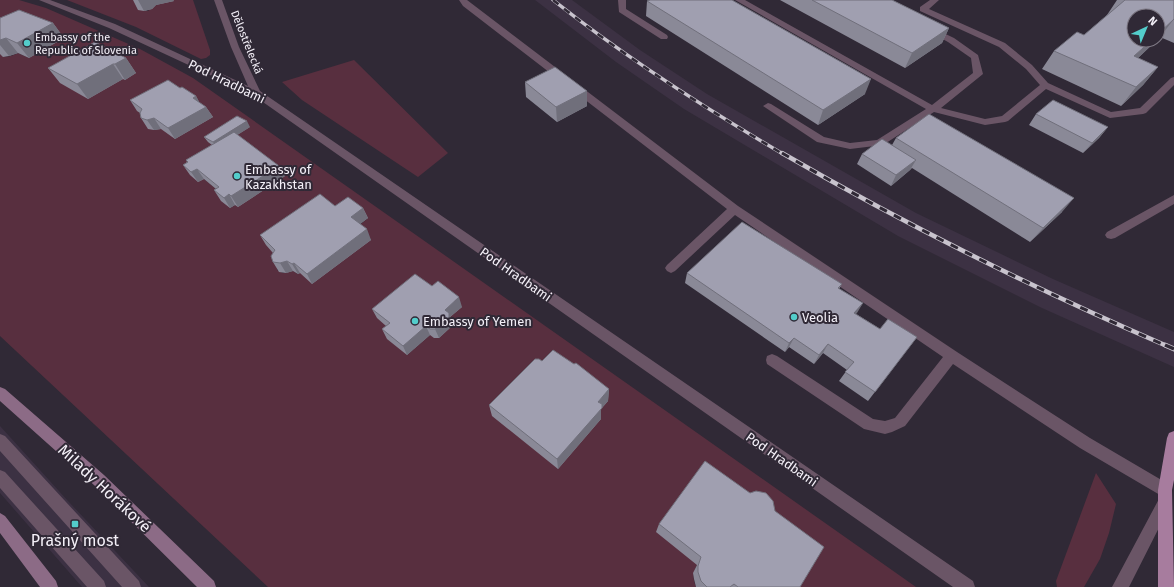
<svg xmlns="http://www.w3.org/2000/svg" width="1174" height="587" viewBox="0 0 1174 587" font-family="'Fira Sans',sans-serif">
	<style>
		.built { fill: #3c3143 }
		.green { fill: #582f3f; fill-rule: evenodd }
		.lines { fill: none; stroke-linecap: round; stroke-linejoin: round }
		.lane { fill: #6a5566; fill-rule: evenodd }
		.street { fill: #6a5566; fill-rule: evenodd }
		.secondary { fill: #8c6b86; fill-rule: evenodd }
		.primary { fill: #a77c9e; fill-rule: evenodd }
		.rail-far2-casing { stroke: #c8c3cd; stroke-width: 3.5 }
		.rail-far1-casing { stroke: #c8c3cd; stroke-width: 4.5 }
		.rail-casing { stroke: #c8c3cd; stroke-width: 5 }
		.rail-far2 { stroke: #302936; stroke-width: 2.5; stroke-dasharray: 7; stroke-linecap: butt }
		.rail-far1 { stroke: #302936; stroke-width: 3; stroke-dasharray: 8; stroke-linecap: butt }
		.rail { stroke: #302936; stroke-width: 3.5; stroke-dasharray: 10; stroke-linecap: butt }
		.wall { fill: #8a8997 }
		.shaded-wall { fill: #706f7b }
		.building { fill: #a09fb0; stroke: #706f7b }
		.poi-dot { fill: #53cdcb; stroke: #302936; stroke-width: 1.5 }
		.labels { text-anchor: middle; stroke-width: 4; stroke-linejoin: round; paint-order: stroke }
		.far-poi-label { font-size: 11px; fill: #f4f0f8; stroke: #302936; text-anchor: start }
		.far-street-label { font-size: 11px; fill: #f4f0f8; stroke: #302936 }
		.street-label { font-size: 13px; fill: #f4f0f8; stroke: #302936 }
		.poi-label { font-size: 13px; fill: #f4f0f8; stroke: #302936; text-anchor: start }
		.near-street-label { font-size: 16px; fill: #f4f0f8; stroke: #302936 }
		.near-poi-label { font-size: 16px; fill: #f4f0f8; stroke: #302936 }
	</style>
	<rect width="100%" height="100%" fill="#302936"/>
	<!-- built -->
	<path class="built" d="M535 0H572L640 50 707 94 916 213 1053 279 1174 332V367L1042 308 898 236 684 109 616 62Z
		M0 426 68 501 149 587H82L0 493Z"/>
	<!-- green -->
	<path class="green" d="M0 0H19L46 8 140 49 193 78 916 587H796L697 565C692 573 693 579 696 587H268L0 336V46L1 54C5 59 12 56 18 53L29 58 0 41ZM284 176 238 206 235 205 230 208 226 197 204 179ZM367 219 298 274 293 271 283 273 277 270 278 256ZM451 326 439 338 430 335 407 355 394 332Z
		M67 0H136L138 9 148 11 156 5 173 0H193L210 50V55L206 58 201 59 136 27Z
		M354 60 448 153 418 177 302 100 282 82Z
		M1096 473 1116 504 1109 533 1100 559 1084 587H1057L1056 581Z"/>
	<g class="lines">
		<!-- lane -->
		<path class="lane" d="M459 0H467L738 206 957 352 1090 438 1170 485 1172 490 1170 495 1165 497 1160 495 1080 448 953 364 905 426 892 432 885 434 864 429 767 364 766 360 767 356 772 354 777 356 873 419 885 421 895 418 943 357 735 215 675 271 671 273 667 271 665 268 667 265 727 209 463 6Z
			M618 0H626V9L667 35 668 37 667 39H661L619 12Z
			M735 0H745L932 105 973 73 971 58 948 42 926 30 930 27 933 28 954 38 978 55 983 74 941 108 985 119 1002 116 1040 85 1026 69 999 47 920 11V7L930 0H939L929 9 1005 43 1032 65 1048 83 1111 112 1140 108 1171 78 1174 77V85L1146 113 1143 114 1110 118 1046 89 1008 121 1005 122 985 125 934 112 883 145 850 149 817 142 763 106 768 103 771 104 824 137 850 143 877 140 926 109Z
			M1174 195V204L1115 238 1111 239 1107 238 1105 235 1107 232Z
			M0 434 5 436 139 581 141 587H122L0 451Z
			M0 470 5 472 104 581 106 587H87L0 488Z"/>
		<!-- street -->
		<path class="street" d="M39 0H50L115 24 248 86 231 47 214 0H222L239 47 260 91 973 581 975 587H953L253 95 109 28Z
			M1165 495 1170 497 1172 502 1129 587H1112L1160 497Z"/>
		<!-- secondary -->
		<path class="secondary" d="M0 387 5 389 104 475 214 581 216 587H197L94 485 0 401Z
			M0 513 5 516 56 581 58 587H40L0 533Z"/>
		<!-- primary -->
		<path class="primary" d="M1174 431V480L1172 490 1174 587H1158V490L1167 438 1169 433Z"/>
		<defs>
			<path id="rail-far2" d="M553 0C626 58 703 107 783 154"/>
			<path id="rail-far1" d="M782 153C906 225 1035 289 1167 346"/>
			<path id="rail" d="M1165 345 1174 349"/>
		</defs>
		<!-- rail-far2 casing -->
		<use href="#rail-far2" class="rail-far2-casing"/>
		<!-- rail-far1 casing -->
		<use href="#rail-far1" class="rail-far1-casing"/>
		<!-- rail casing -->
		<use href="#rail" class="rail-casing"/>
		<!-- rail-far2 -->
		<use href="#rail-far2" class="rail-far2"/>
		<!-- rail-far1 -->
		<use href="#rail-far1" class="rail-far1"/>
		<!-- rail -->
		<use href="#rail" class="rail"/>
	</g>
	<!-- wall -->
	<path class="wall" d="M133 0H173L174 1 156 5 152 9 144 11 138 10Z
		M780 0H892L949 28 942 43 905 68Z
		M1117 0H1174V43L1160 37 1158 39V16L1134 40H1157L1138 58 1158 67 1143 85 1121 106 1042 69 1054 51 1084 35 1107 15Z
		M647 1 865 94 818 125 646 16Z
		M0 18 53 23 64 38 29 58 18 53 9 56 3 57 0 54Z
		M126 58 136 73 125 80 123 79 88 99 60 83 48 68Z
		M525 82 587 106 557 122 526 97Z
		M180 88 196 96 199 102 206 107 213 117 175 139 161 129 154 130 148 129 141 118 140 113 137 111 130 100Z
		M1036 114 1108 127 1099 138 1083 153 1029 125Z
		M250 127 237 135 279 166 285 176 238 207 235 205 230 208 221 201 214 190 216 189 204 179 198 182 190 175 183 165 187 162 186 160 212 145 208 142 204 137Z
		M896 138 1062 212 1030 242 912 168 910 170 891 186 857 164 862 154 892 145Z
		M335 206 363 208 368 218 360 224 371 240 312 284 300 273 298 274 293 271 286 273 279 272 273 262V253L266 245 260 235Z
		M687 273 842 284 839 289 856 314 880 329 917 337 868 401 839 381 847 370 823 353 814 364 789 347 785 352 685 283Z
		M432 286 462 307 450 317 452 322V326L439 338H434L430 335 407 355 387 339 382 329 386 326 377 318 372 309Z
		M542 361 609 389 608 401 601 409V419L558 469 492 416 489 405Z
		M775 511 800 587H696L694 579 693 573 697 565 656 532 659 524Z"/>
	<!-- shaded-wall -->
	<path class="shaded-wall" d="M138 0H173L174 1 156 5 152 9 144 11Z
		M1174 19 1160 37 1158 39V34Z
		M53 23 64 38 29 58 17 43Z
		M949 28 942 43 905 68 912 53Z
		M6 38 18 53 9 56 0 45V40Z
		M1152 40H1157L1120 75 1134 56Z
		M126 58 136 73 125 80 115 64Z
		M113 64 123 79 88 99 77 84Z
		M1158 67 1143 85 1121 106 1136 87Z
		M871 79 865 94 818 125 823 110Z
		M587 91V106L557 122 556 107Z
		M196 96 202 107 193 98Z
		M206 107 213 117 175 139 168 128Z
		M154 118 161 129 154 130 147 120Z
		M247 121 250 127 217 148 213 142Z
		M1108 127 1099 138 1083 153 1092 143Z
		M916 160 910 170 891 186 896 175Z
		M279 166 285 176 238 207 231 196Z
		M197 169 204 179 198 182 191 172Z
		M229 194 235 205 230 208 224 198Z
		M1074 198 1062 212 1030 242 1043 228Z
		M363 208 368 218 355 228 351 217Z
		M367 229 371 240 312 284 307 274Z
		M287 261 293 271 286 273 280 263Z
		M294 263 300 273 298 274 292 264Z
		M459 297 462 307 450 317 452 322V326L439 338 435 329 445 310Z
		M863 303 857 313 849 322 854 313Z
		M426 326 430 335 407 355 403 346Z
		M794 338 789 347 785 352 789 343Z
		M828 344 823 353 814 364 819 355Z
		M609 389 608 401 601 409V419L558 469 557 459 598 402Z"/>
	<!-- building -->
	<path class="building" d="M650 0H732L871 79 823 110 647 1Z
		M812 0H892L949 28 912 53Z
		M1125 0H1174V19L1158 34V16H1134V40H1152L1134 56 1158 67 1136 87 1054 51 1077 32 1084 35Z
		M19 10 53 23 17 43 6 38 0 40V18Z
		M95 42 126 58 115 64H113L77 84 48 68Z
		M555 67 587 91 556 107 525 82Z
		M168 80 180 88 182 87 196 96 193 98 206 107 168 128 154 118 147 120 141 118 140 113 142 109 130 100Z
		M1053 100 1108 127 1092 143 1036 114Z
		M929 114 1074 198 1043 228 896 138Z
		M237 116 247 121 213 142 204 137Z
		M234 132 279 166 231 196 229 194 224 198 214 190 219 187 197 169 191 172 183 165 188 162 186 160Z
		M882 139 916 160 896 175 862 154Z
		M320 194 335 206 348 197 363 208 351 217 367 229 307 274 294 263 292 264 287 261 280 263 273 262 271 256 275 250 260 235Z
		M742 222 842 284 838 288 863 303 854 313 880 329 888 319 917 337 875 392 845 372 854 362 828 344 819 355 794 338 789 343 687 273Z
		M415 274 432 286 438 281 459 297 445 310 449 313V317L435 329H430L426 326 403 346 382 329 390 323 372 309Z
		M553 350 574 364 576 363 609 389 598 402 602 404V408L557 459 489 405 535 359H539L542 361Z
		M705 461 750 493 756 491 766 493 773 501 775 511 824 547 800 587H738L734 584 730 587H707L701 581 698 572V566L701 557 659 524Z"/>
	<!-- markers -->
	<g class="poi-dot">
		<circle cx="27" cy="43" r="4"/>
		<circle cx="237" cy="176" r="4"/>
		<circle cx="794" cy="317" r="4"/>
		<circle cx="415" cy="321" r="4"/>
		<rect x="71" y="520" width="8" height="8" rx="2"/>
	</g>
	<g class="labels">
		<!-- far-poi labels -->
		<g class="far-poi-label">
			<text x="35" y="41">Embassy of the<tspan x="35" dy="13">Republic of Slovenia</tspan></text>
		</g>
		<!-- far-street labels -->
		<g class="far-street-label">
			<text transform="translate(247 42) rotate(68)" y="4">Dělostřelecká</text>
		</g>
		<!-- street labels -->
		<g class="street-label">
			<text transform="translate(227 81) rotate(26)" y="5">Pod Hradbami</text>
			<text transform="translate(516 274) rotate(35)" y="5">Pod Hradbami</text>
			<text transform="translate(782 459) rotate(35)" y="5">Pod Hradbami</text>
		</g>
		<!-- poi labels -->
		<g class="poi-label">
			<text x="245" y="174">Embassy of<tspan x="245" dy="15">Kazakhstan</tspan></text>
			<text x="802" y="322">Veolia</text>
			<text x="423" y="326">Embassy of Yemen</text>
		</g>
		<!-- near-street labels -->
		<g class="near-street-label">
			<text transform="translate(105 488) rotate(43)" y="6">Milady Horákové</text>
		</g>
		<!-- near-poi labels -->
		<g class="near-poi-label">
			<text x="75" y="546">Prašný most</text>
		</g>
	</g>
	<!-- north arrow -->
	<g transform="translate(1146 28) rotate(44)"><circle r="19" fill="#302936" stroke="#7e7984"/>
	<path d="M0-3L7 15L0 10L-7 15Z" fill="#53cdcb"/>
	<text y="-6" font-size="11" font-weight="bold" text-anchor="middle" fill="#f4f0f8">N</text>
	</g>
</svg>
